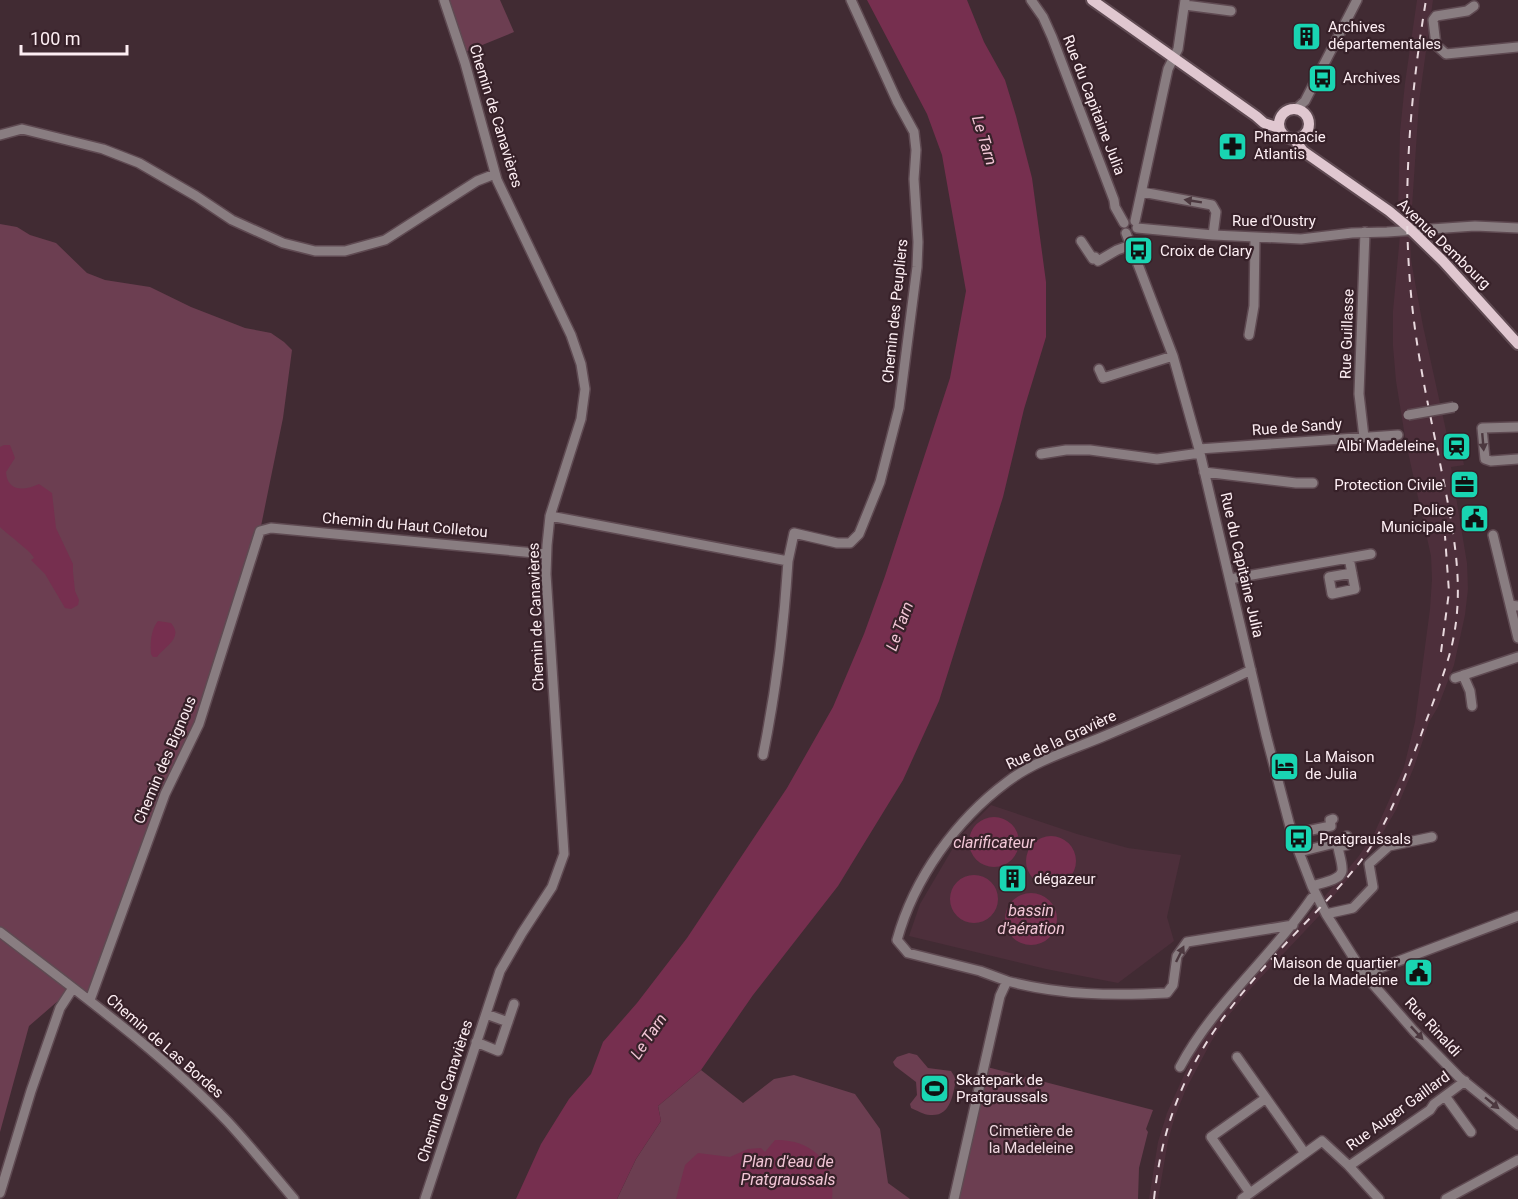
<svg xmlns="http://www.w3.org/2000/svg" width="1518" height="1199" viewBox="0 0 1518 1199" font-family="Roboto,sans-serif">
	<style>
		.built { fill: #4d2f3b }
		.green { fill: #6c3e51 }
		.water { fill: #762f4f }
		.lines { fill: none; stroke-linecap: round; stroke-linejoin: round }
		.minor-casing { stroke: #5f4a52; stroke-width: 12 }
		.major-casing { stroke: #5f4a52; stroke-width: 14 }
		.minor { stroke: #897d81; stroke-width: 9 }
		.major { stroke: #e0c7d0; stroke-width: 10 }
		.rail { stroke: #e8d8dd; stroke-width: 2; stroke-dasharray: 8 8; stroke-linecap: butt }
		.minor-bridge-casing { stroke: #5f4a52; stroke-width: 12; stroke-linecap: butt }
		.minor-bridge { stroke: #897d81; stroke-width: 9 }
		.oneway { fill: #4c383f }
		.labels { text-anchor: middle; stroke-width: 4.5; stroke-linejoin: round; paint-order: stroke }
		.poi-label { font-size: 15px; fill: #fdeef3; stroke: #372129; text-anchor: start }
		.street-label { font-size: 15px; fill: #fdeef3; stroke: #372129 }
		.park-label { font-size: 15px; fill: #f1dae2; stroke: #372129 }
		.water-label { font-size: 16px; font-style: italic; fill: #f2c6d6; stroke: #372129 }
	</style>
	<rect width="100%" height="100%" fill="#412b33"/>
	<!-- built -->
	<path class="built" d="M1417 0H1433L1419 102 1411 222 1398 212 1400 132 1405 83Z
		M1400 235H1410L1411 260 1423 326 1447 435 1458 434 1464 465 1451 467 1467 563 1468 589 1465 615 1454 665 1438 707 1429 722 1414 767 1396 810 1375 846 1328 903 1324 897 1358 857 1374 834 1404 767 1415 722 1430 609 1432 579 1431 556 1406 443 1396 381 1393 346V311Z
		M991 805 1077 834 1128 848 1181 855 1167 917 1174 941 1118 983 1046 969 909 936 920 904 960 836Z
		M1316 907 1320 915 1252 987 1224 1021 1211 1042 1186 1089 1175 1116 1168 1141 1158 1199H1149L1158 1142 1167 1113 1193 1055 1217 1018 1247 981Z"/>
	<!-- green -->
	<path class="green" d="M448 0H500L514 32 465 52Z
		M0 224 17 227 30 235 56 243 87 273 105 280 150 287 191 307 245 328 271 333 284 342 292 350 283 418 260 531 209 696 165 794 90 1000 73 988 29 1026 0 1132Z
		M909 1053 917 1055 928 1068 951 1071 956 1079C953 1094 951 1117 930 1115 924 1115 916 1110 911 1108L910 1104 917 1095 916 1082 895 1066 893 1062 897 1057Z
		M987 1067 1153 1110 1146 1129 1148 1132 1139 1168 1138 1199H957Z
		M701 1070 743 1103 774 1079 794 1075 855 1094 880 1129 888 1183 910 1199H617L636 1159 661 1121 658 1106Z"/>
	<!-- water -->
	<path class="water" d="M867 0H967L984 42 1005 80 1016 116 1032 178 1046 282V337L1024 409 1003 497 939 701 903 780 838 886 753 995 701 1070 658 1106 661 1121 636 1159 617 1199H516L541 1144 569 1099 591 1074 603 1042 637 1003 687 938 787 788 833 707 864 634 885 576 950 378 966 291 942 155 927 114Z
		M4 445H10L15 458 6 472C7 492 25 491 39 484L52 493 56 528 73 564V572L75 591 79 600 78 605 71 609 65 608 45 574 31 560 34 558C32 552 7 534 0 527V447Z
		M158 621 171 623C184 638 165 646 157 657H153L151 654C150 644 151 629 158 621Z
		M969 842a25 25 0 1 1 50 0a25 25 0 1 1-50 0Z
		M1026 861a25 25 0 1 1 50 0a25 25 0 1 1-50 0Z
		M950 899a24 24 0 1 1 48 0a24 24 0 1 1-48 0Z
		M1005 919a26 26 0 1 1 52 0a26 26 0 1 1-52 0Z
		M775 1140C811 1139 836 1162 832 1199H676L685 1165 698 1153 730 1157 748 1149 761 1148 765 1152Z"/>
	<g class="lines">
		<defs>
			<path id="minor" d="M1031 0 1043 17 1052 37 1114 200 1115 207 1124 223
				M1185 5 1231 11
				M1474 6 1467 11 1436 16 1433 20 1436 45 1446 54 1518 47
				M1296 109 1305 101 1357 0
				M0 135 22 129 103 149 139 163 196 196 232 220 283 243 315 251H345L385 240 477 181 495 174
				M1142 192 1212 205 1216 212 1213 235
				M1135 221 1168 69 1178 49 1185 0
				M1137 228 1213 235 1301 239 1352 233 1387 232 1475 226 1518 228
				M1126 233 1173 356 1199 449 1266 735 1292 834 1312 886 1326 914 1364 974 1414 1031 1459 1077 1518 1125
				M1081 241 1093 259 1095 257 1098 261 1117 250 1131 245
				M1249 335 1254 306 1255 238
				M1099 369 1103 378 1173 356
				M1518 427 1482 428 1485 459 1491 461 1518 459
				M1364 437 1359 394 1365 232
				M1199 449 1398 435
				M1041 454 1066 450H1090L1157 459 1200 453
				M1204 472 1296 483H1313
				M550 516 788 561C784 626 776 691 763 755
				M1493 535 1510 605 1518 606
				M1349 558 1355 589 1332 594 1329 577 1352 573
				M788 561 794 533 837 543H850L859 534 880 482 899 408 917 267 918 242 914 179 916 150 914 132 897 101 851 0
				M1230 579 1371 554
				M1510 605 1518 638
				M1463 675 1470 691 1472 706
				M1455 678 1518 657
				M1292 834 1331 826 1330 820 1333 819
				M1299 852 1335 843 1338 847 1347 845V836
				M1312 886C1320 883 1340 881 1342 871 1343 865 1339 854 1338 847
				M1326 914 1353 908 1373 887 1369 864 1389 846 1432 837
				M0 932C78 992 160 1051 228 1122 251 1147 272 1173 294 1199
				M1364 974 1518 916
				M1007 981 980 971 908 953 897 940C914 878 956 820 1007 782 1034 761 1071 750 1102 737 1152 716 1202 694 1251 670
				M90 1000 165 794 199 724 260 531 271 528 546 554
				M486 1014 508 1022
				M476 1042 498 1051 514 1004
				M1237 1057 1304 1152
				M1180 1067C1214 1003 1271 958 1311 899L1316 894
				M1445 1096 1471 1132
				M1349 1166 1430 1110 1434 1104 1465 1081
				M0 1193 31 1091 60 1008 73 988
				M1250 1193 1211 1137 1266 1098
				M425 1199 500 971 522 933 552 887 564 854 546 574 547 545 550 516 581 419 585 389 581 364 571 335 497 180 465 63 444 0
				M954 1199 1000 996 1007 981C1060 995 1112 996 1167 993L1173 985 1177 956 1187 942 1293 925
				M1242 1199 1322 1141 1348 1165 1379 1199
				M1446 1199 1518 1160"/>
			<path id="major" d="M1092 0 1256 116 1264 123 1279 128
				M1279 124a15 15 0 1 1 30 0a15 15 0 1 1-30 0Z
				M1294 139 1303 151 1389 211 1407 226 1443 261 1518 344"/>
		</defs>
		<!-- minor casing -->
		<use href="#minor" class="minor-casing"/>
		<!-- major casing -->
		<use href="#major" class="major-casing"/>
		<!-- minor -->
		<use href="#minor" class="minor"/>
		<!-- major -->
		<use href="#major" class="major"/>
		<!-- rail -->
		<path class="rail" d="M1441 652 1449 592 1445 536
			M1154 1199C1166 1085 1214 1021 1289 940 1314 914 1341 887 1363 858 1390 821 1404 778 1421 735 1431 707 1443 679 1451 649 1465 593 1455 539 1444 483 1434 432 1422 381 1415 329 1400 220 1408 108 1426 0"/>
		<defs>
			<path id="minor-bridge" d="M1408 415 1454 407"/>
		</defs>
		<!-- minor-bridge casing -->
		<use href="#minor-bridge" class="minor-bridge-casing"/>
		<!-- minor-bridge -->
		<use href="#minor-bridge" class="minor-bridge"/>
	</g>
	<!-- one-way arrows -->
	<defs><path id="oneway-solid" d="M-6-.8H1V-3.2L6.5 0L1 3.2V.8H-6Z" transform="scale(1.5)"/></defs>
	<g class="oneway">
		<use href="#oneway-solid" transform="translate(1193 201) rotate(-171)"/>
		<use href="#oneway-solid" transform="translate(1483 442) rotate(85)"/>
		<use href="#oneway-solid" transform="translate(1180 954) rotate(-64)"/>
		<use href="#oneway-solid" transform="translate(1417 1033) rotate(47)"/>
		<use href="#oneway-solid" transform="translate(1492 1103) rotate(39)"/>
	</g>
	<!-- icons -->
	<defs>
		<symbol id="building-square" viewBox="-11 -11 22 22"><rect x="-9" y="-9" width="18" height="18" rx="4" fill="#19d5b2" stroke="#372129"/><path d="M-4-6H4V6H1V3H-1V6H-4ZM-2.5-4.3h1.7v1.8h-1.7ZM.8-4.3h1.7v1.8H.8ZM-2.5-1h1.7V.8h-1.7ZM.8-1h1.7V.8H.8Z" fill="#111"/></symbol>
		<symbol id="bus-square" viewBox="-11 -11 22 22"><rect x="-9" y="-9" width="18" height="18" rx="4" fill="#19d5b2" stroke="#372129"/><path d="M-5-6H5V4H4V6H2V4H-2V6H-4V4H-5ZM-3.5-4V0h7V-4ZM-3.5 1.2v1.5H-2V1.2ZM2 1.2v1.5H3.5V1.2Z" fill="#111"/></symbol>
		<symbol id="pharmacy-square" viewBox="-11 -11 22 22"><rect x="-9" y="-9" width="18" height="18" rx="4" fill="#19d5b2" stroke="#372129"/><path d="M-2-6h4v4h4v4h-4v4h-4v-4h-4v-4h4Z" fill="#111"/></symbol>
		<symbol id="station-square" viewBox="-11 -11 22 22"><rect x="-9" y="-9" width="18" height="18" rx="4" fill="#19d5b2" stroke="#372129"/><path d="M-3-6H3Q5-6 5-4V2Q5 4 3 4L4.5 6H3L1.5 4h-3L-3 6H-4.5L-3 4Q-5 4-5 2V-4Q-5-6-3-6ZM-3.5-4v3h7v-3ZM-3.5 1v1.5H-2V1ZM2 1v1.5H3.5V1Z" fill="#111"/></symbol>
		<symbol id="office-square" viewBox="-11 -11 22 22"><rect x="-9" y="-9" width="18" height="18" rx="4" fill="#19d5b2" stroke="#372129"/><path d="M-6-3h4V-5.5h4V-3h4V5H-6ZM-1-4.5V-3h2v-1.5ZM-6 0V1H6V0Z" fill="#111"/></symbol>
		<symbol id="civic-square" viewBox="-11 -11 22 22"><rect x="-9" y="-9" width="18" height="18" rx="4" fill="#19d5b2" stroke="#372129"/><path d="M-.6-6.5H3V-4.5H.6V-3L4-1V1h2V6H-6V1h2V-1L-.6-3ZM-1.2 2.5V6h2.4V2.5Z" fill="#111"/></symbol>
		<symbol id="hotel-square" viewBox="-11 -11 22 22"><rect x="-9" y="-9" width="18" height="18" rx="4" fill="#19d5b2" stroke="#372129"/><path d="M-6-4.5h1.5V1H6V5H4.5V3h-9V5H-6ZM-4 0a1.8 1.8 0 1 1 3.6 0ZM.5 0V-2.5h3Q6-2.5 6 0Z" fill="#111"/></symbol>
		<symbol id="stadium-square" viewBox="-11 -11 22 22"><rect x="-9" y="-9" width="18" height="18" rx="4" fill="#19d5b2" stroke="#372129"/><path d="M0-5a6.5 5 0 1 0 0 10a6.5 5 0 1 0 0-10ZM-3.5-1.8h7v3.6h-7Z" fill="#111"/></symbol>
	</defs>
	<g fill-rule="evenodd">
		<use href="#building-square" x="1290" y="20" width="33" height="33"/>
		<use href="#bus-square" x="1306" y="62" width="33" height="33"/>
		<use href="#pharmacy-square" x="1216" y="130" width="33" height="33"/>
		<use href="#bus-square" x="1122" y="234" width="33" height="33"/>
		<use href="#station-square" x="1440" y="430" width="33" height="33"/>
		<use href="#office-square" x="1448" y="468" width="33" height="33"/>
		<use href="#civic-square" x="1458" y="502" width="33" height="33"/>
		<use href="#hotel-square" x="1268" y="750" width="33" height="33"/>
		<use href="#bus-square" x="1282" y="822" width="33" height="33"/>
		<use href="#building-square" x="996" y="862" width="33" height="33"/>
		<use href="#civic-square" x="1402" y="956" width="33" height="33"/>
		<use href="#stadium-square" x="918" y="1072" width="33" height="33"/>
	</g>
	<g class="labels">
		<!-- poi labels -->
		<g class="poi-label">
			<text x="1328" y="32">Archives<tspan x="1328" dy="17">départementales</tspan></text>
			<text x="1343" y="83">Archives</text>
			<text x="1254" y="142">Pharmacie<tspan x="1254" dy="17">Atlantis</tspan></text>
			<text x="1160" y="256">Croix de Clary</text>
			<text x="1435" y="451" text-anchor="end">Albi Madeleine</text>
			<text x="1443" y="490" text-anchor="end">Protection Civile</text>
			<text x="1454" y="515" text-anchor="end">Police<tspan x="1454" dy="17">Municipale</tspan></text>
			<text x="1305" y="762">La Maison<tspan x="1305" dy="17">de Julia</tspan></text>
			<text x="1319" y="844">Pratgraussals</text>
			<text x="1034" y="884">dégazeur</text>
			<text x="1398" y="968" text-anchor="end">Maison de quartier<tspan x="1398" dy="17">de la Madeleine</tspan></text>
			<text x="956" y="1085">Skatepark de<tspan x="956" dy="17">Pratgraussals</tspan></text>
		</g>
		<!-- street labels -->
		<g class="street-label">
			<text transform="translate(1094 105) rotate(69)" y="5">Rue du Capitaine Julia</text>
			<text transform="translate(496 116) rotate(73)" y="5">Chemin de Canavières</text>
			<text x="1274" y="226">Rue d'Oustry</text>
			<text transform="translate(1444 244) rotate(44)" y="5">Avenue Dembourg</text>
			<text transform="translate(895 311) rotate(-84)" y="5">Chemin des Peupliers</text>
			<text transform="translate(1347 334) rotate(-88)" y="5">Rue Guillasse</text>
			<text transform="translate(1297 427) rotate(-4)" y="5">Rue de Sandy</text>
			<text transform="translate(405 525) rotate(5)" y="5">Chemin du Haut Colletou</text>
			<text transform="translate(1242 565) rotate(77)" y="5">Rue du Capitaine Julia</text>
			<text transform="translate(536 617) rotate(-92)" y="5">Chemin de Canavières</text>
			<text transform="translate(1061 740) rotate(-25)" y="5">Rue de la Gravière</text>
			<text transform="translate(165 760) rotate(-67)" y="5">Chemin des Bignous</text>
			<text transform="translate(1433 1027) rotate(47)" y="5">Rue Rinaldi</text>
			<text transform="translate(165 1046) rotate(41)" y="5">Chemin de Las Bordes</text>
			<text transform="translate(445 1091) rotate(-72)" y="5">Chemin de Canavières</text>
			<text transform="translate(1398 1111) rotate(-36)" y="5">Rue Auger Gaillard</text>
		</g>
		<!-- park labels -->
		<g class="park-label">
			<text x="1031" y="1136">Cimetière de<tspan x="1031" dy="17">la Madeleine</tspan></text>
		</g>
		<!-- water labels -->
		<g class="water-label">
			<text transform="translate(985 140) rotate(73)" y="6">Le Tarn</text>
			<text transform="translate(899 626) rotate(-70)" y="6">Le Tarn</text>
			<text x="994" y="848">clarificateur</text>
			<text x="1031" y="916">bassin<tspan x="1031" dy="18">d'aération</tspan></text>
			<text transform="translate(648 1036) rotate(-56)" y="6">Le Tarn</text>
			<text x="788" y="1167">Plan d'eau de<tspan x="788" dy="18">Pratgraussals</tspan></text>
		</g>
	</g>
	<!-- scale -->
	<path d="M21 45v9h106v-9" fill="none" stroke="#fdeef3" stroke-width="3"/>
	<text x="30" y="45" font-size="18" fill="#fdeef3" stroke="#372129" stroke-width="4.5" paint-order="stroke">100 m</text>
</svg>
